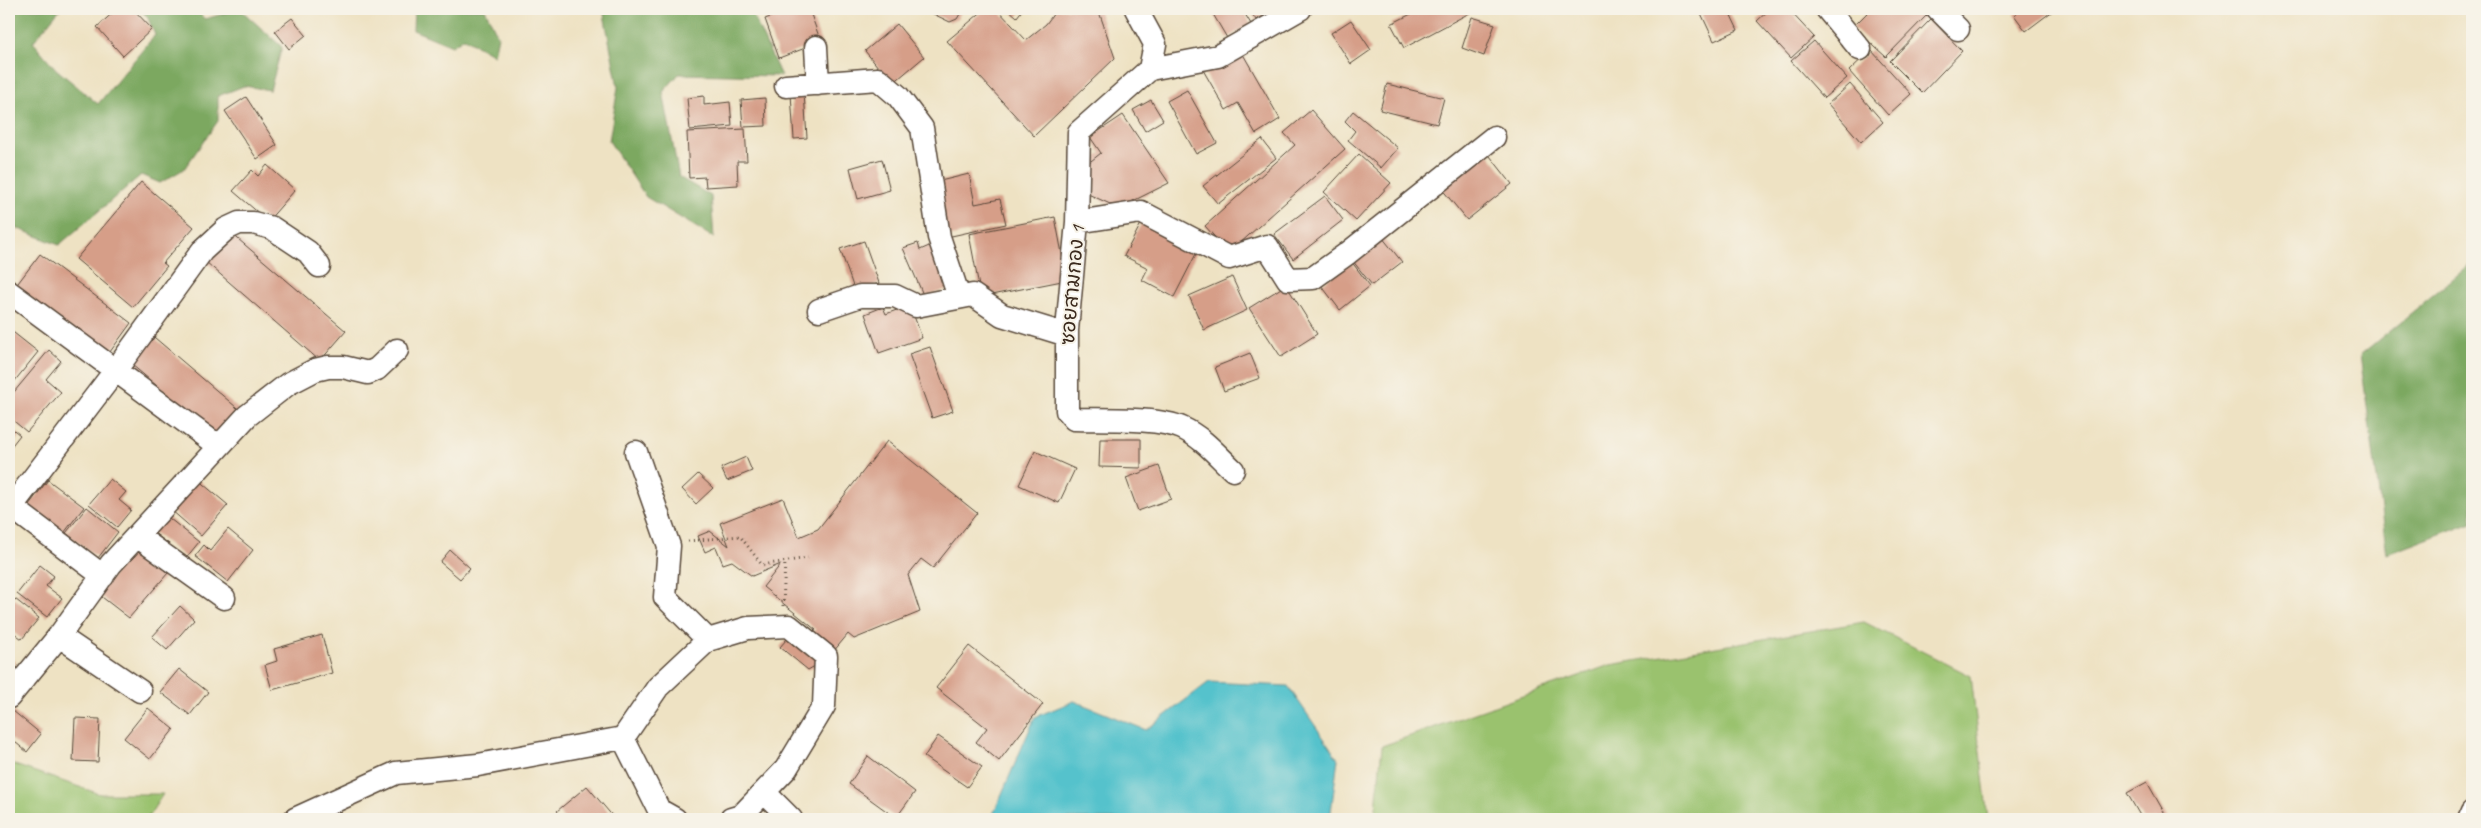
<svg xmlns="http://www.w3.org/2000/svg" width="2481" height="828" viewBox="0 0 2481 828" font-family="Caveat,'Playpen Sans Thai',sans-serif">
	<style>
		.green { fill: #9ac26e; stroke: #6a7646 }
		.forest { fill: #7ba861; stroke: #5b6940 }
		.water { fill: #55c2cc; stroke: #487675 }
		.building { fill: #d69e88 }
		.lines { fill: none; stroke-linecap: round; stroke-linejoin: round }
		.minor-casing { stroke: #564637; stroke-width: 25 }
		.path { stroke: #564637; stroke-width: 3; stroke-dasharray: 1 4; stroke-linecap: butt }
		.minor { stroke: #fff; stroke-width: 22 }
		.labels { text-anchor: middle; stroke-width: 4; stroke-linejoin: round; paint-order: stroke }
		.street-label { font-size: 20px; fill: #3b2a1e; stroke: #f7f3e8 }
	</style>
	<rect width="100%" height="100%" fill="#f7f3e8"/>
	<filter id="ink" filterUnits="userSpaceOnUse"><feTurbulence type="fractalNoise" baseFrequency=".02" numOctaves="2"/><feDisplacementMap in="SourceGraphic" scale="10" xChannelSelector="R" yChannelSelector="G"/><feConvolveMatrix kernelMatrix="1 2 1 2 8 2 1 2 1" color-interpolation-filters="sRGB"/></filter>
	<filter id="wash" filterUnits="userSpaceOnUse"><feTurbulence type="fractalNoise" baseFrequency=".0096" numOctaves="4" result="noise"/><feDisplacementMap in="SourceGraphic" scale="20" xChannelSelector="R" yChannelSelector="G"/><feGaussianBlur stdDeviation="1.12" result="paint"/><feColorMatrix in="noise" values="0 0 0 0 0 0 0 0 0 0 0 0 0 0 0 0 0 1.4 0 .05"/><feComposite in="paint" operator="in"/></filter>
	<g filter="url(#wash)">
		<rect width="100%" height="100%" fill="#eee2c3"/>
		<!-- green -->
		<path class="green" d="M1864 622 1971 676 1988 819H1375L1382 746 1610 665Z
			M9 763 100 794H163L147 819H9Z"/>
		<!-- forest -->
		<path class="forest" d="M9 9H60L33 42 56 69 98 104 155 35 147 16 138 9H195L205 19 240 9 282 47 270 90 244 86 218 96V121L184 169 160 183 141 175 59 245 9 225V69L12 65 9 61Z
			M414 9H485L498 36 494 55 464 38 452 46 413 30Z
			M603 9H750L781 76 679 74 663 92 679 177 711 196 714 238 646 197 609 141 618 87Z
			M2472 263V522L2387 554 2360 355Z"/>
		<!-- water -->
		<path class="water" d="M1209 682 1288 686 1338 759 1330 819H991L1035 717 1074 701 1146 730Z"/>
		<g id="blocks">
			<!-- building -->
			<path class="building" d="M117 9H133L152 29 123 56 97 27Z
				M785 9H809L821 42 779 58 765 19 786 11Z
				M923 9H963L957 19 950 22Z
				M985 9H997L1026 40 1046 24 1057 9H1098L1115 58 1034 136 947 41Z
				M1008 9H1023L1017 17Z
				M1210 9H1242L1251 24 1227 38Z
				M1249 9H1277L1256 20Z
				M1421 9H1477L1404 48 1391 24Z
				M1699 9H1728L1738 30 1714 41Z
				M1770 9H1788L1814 37 1791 58 1757 21Z
				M1871 9H1920L1927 15 1886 57 1853 27Z
				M2022 9H2053L2054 10 2026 31 2014 15Z
				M1472 17 1495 24 1484 56 1462 48Z
				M292 18 306 35 289 49 275 31Z
				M1931 19 1962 51 1922 93 1890 61Z
				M1351 20 1371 50 1351 64 1331 33Z
				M897 24 924 57 892 84 865 51Z
				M1814 41 1847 78 1824 98 1791 61Z
				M1240 49 1280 119 1256 134 1238 103 1226 110 1203 70Z
				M1871 50 1911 94 1888 115 1849 71Z
				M1387 84 1444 98 1437 124 1380 110Z
				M1850 84 1883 122 1861 142 1828 104Z
				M1187 90 1217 143 1196 154 1167 101Z
				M804 92 807 138 794 139 791 94Z
				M704 96V105L730 102 732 126 690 130 687 98Z
				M246 97 277 145 257 159 225 111Z
				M765 98 766 126 743 127 741 100Z
				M1151 100 1163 120 1145 131 1133 110Z
				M1311 110 1345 149 1229 253 1205 226 1295 145 1284 133Z
				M1353 111 1398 148 1381 168 1348 140 1355 131 1345 121Z
				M1123 115 1169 183 1119 208 1088 194 1086 165 1101 153 1090 137Z
				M745 129 747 161H737L738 185 706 187 705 177 689 178 687 132Z
				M1262 139 1276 158 1218 204 1203 186Z
				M1486 151 1512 184 1467 220 1441 188Z
				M1359 154 1391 183 1356 221 1324 192Z
				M882 159 890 190 858 199 850 168Z
				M267 165 295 190 268 221 233 191 252 170 258 176Z
				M969 174 975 204 1000 199 1006 224 947 237 936 182Z
				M141 182 194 227 163 263 167 266 133 307 76 259Z
				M1325 196 1343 220 1293 259 1274 234Z
				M1055 217 1067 280 981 297 969 234Z
				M1143 220 1199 248 1174 297 1142 280 1148 268 1124 256Z
				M231 233 346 331 320 361 206 262Z
				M1382 237 1402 262 1372 285 1352 260Z
				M864 241 879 283 855 292 840 249Z
				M918 243 920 250 936 243 953 287 924 297 903 248Z
				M40 254 131 323 107 356 15 287Z
				M1351 261 1370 286 1340 310 1321 285Z
				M1232 277 1247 310 1204 330 1189 296Z
				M1286 285 1317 334 1281 357 1249 308Z
				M910 305 922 338 879 353 865 314 883 307 886 314Z
				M9 329 38 352 9 388Z
				M148 332 243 413 220 439 125 359Z
				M930 347 953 411 932 418 909 354Z
				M49 350 61 361 46 379 61 392 27 432 9 417V398Z
				M1250 353 1260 378 1224 391 1215 367Z
				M9 426 20 435 9 449Z
				M1100 439H1141V468L1099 467Z
				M887 441 977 513 933 568 921 559 908 575 920 612 854 639 848 634 828 658 808 670 780 647 793 632 799 637 816 630 763 587 781 564 752 576 732 561 723 564 716 547 705 552 698 536 710 531 729 546 720 523 783 498 799 537 818 529Z
				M1035 451 1075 469 1059 503 1019 485Z
				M746 457 752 471 727 481 721 468Z
				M1159 466 1171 499 1138 511 1126 478Z
				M698 474 713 488 696 504 682 489Z
				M110 479 126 492 119 500 131 510 117 527 89 504Z
				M197 479 228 505 201 536 171 510Z
				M48 480 84 507 64 533 28 506Z
				M87 507 118 532 98 558 66 533Z
				M165 515 199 542 186 558 152 531Z
				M228 529 253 550 228 582 195 556 204 545 210 551Z
				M136 547 168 573 129 618 98 594Z
				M450 550 470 568 460 579 440 562Z
				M40 565 54 576 46 586 62 598 47 617 17 594Z
				M15 599 39 618 22 639 9 629V607Z
				M180 606 194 619 167 650 152 637Z
				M322 635 332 673 272 690 265 665 277 661 274 649Z
				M969 646 1043 704 999 761 976 742 987 728 936 688Z
				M9 657 15 662 9 670Z
				M179 669 208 692 190 715 160 692Z
				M148 708 174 729 150 759 124 738Z
				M13 711 41 734 27 752 9 737V717Z
				M75 718 100 719 98 762 73 761Z
				M938 736 982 767 967 787 924 757Z
				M868 756 915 792 896 818 849 784Z
				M2147 782 2168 819H2142L2127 793Z
				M587 786 615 819H564L557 811Z"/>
		</g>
	</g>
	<g filter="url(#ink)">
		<use href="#blocks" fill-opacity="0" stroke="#564637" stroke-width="1"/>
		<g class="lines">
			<defs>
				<path id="minor" d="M1136 9 1155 44 1150 69 1079 132 1077 222 1067 330V411L1074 419C1102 420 1158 417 1182 428 1202 437 1217 455 1233 470
					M1827 9 1860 49
					M1938 9 1958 29
					M816 47 818 84
					M1150 69 1218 56 1300 9
					M786 86 878 79 898 96 922 128 939 237 959 297
					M1077 222 1141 212 1229 258 1267 246 1288 279 1313 278 1348 253 1494 137
					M9 292 210 440 220 444
					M819 310 860 296H895L916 306 973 295 1002 315 1067 335
					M636 452 669 546 665 597 708 640
					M9 505 103 576
					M9 510 115 371 202 251 226 229 239 223H253L272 228 308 252 319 266
					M137 536 224 598
					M59 636 140 691
					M9 697 59 636 111 564 247 416 288 384 315 370 328 367H343L368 373 377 369 397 350
					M623 738 659 810 675 819
					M764 792 791 819
					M295 819 396 773 478 765 623 738 658 687 708 640 748 628 789 626 826 656 824 706 786 769 741 816 731 819
					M2469 819 2472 812"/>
			</defs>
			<!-- minor casing -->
			<use href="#minor" class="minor-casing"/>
			<!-- path -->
			<path class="path" d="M688 541 740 536 762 565 808 558
				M783 606 785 561"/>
			<!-- minor -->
			<use href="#minor" class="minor"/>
		</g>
	</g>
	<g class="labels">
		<!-- street labels -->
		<g class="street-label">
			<text transform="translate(1072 285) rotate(-85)" y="7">ซอยสามกอง 1</text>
		</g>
	</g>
	<!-- margin -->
	<rect width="2481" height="828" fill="none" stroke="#f7f3e8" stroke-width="30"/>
</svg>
